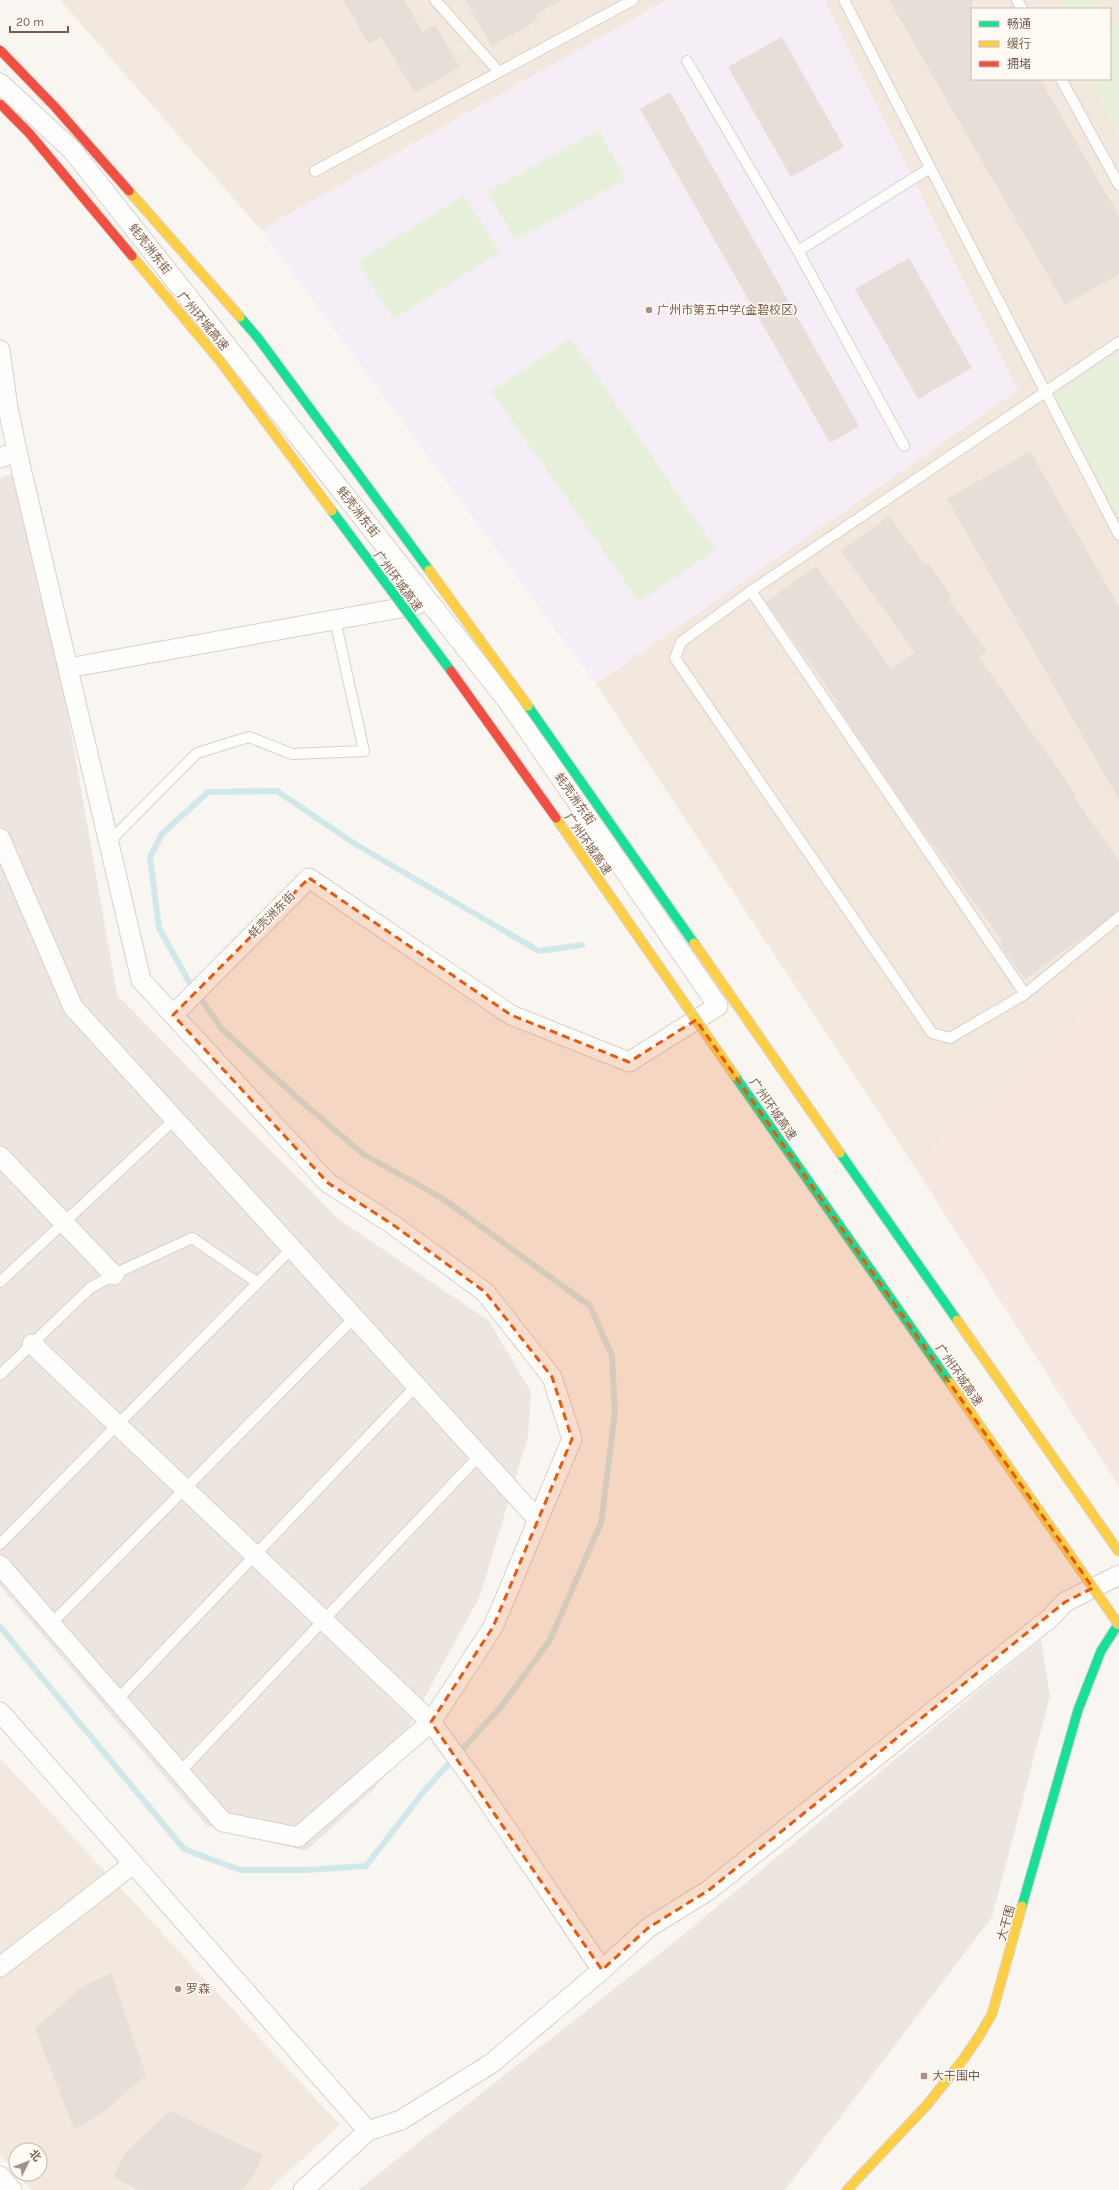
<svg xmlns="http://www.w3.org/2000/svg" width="1119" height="2190" viewBox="0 0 1119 2190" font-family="Karla,'Noto Sans SC',sans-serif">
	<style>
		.residential { fill: #f2e8de; fill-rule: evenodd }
		.commercial { fill: #f6e8e1 }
		.industrial { fill: #ede5e0 }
		.education { fill: #f6eef6 }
		.green { fill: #e7f0db }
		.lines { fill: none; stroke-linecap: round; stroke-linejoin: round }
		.stream { stroke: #d0e8ea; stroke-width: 6 }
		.building { fill: #e6ded7 }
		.lane-casing { stroke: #d7d1cb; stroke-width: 12 }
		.street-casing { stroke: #d7d1cb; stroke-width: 21 }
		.fast-casing { stroke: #d9d2cb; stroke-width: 11 }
		.slow-casing { stroke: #d9d2cb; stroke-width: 11 }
		.lane { stroke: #fefefd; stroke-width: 10 }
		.street { stroke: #fefefd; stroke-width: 19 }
		.fast { stroke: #16e098; stroke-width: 9 }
		.slow { stroke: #ffcf43; stroke-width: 9 }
		.fast-bridge-casing { stroke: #dad1cc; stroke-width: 11; stroke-linecap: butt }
		.slow-bridge-casing { stroke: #dad1cc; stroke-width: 11; stroke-linecap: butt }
		.jam-bridge-casing { stroke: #dad1cc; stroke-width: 11; stroke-linecap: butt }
		.fast-bridge { stroke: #16e098; stroke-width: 9 }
		.slow-bridge { stroke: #ffcf43; stroke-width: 9 }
		.jam-bridge { stroke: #f24e42; stroke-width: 9 }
		.marked { fill: #e8590c; fill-opacity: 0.2; stroke: #e8590c; stroke-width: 3; stroke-dasharray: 8 5; stroke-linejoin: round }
		.poi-dot { fill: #a69286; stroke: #fffaf3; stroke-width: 1.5 }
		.labels { text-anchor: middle; stroke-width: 3; stroke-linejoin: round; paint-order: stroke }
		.street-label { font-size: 12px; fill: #7a5c4d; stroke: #fffaf3 }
		.poi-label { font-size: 12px; fill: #7a5c4d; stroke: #fffaf3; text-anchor: start }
	</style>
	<rect width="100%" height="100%" fill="#f9f5f0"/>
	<!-- residential -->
	<path class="residential" d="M60 0H667L261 230Z
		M824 0H1119V985L914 1166 596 684 1018 390ZM972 9H1110V79H972Z
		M0 1758 340 2125 268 2190H32L17 2174H40V2150H16V2173L0 2155Z"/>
	<!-- commercial -->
	<path class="commercial" d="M1119 985V1487L914 1166Z"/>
	<!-- industrial -->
	<path class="industrial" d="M25 469 117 995 338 1219 489 1321 531 1392 528 1436 480 1596 375 1788 306 1851 207 1826 0 1586V478Z
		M1041 1639 1050 1696 992 1917 785 2190H358L678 1939Z"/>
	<!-- education -->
	<path class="education" d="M667 0H824L1018 390 596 684 261 230Z"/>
	<!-- green -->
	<path class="green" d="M1065 0H1091L1099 9H1062V1Z
		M1110 20 1119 26V137L1090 79H1110Z
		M599 130 626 180 515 240 487 191Z
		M464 195 500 252 394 319 357 262Z
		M571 338 716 550 639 602 491 391Z
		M1119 352V518L1055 395Z"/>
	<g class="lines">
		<!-- stream -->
		<path class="stream" d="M0 1627 184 1849 240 1870H306L366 1866 424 1791 500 1708 550 1640 601 1523 615 1413 612 1356 590 1306 442 1198 363 1154 302 1102 221 1028 188 980 159 928 150 857 162 834 208 792 277 791 355 844 539 951 582 945"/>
	</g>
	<!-- building -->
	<path class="building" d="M343 0H404L423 32 435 25 460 67 415 93 381 37 369 44Z
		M465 0H561L535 15 538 20 492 46Z
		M889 0H972V79H1040L1119 216V274L1065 305Z
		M782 37 844 147 791 177 728 67Z
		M670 92 859 426 830 443 640 109Z
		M909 258 972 368 918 399 855 289Z
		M1030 451 1119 607V800L947 499Z
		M889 516 925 565 928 563 952 597 949 600 987 651 979 657 1076 795 1074 797 1119 861V911L1025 979 1000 944 1003 942 902 802 836 704 838 702 766 602 816 566 891 669 915 652 841 551Z
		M111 1973 146 2075 100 2115 74 2129 35 2029 82 1987Z
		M170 2111 263 2155 252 2179 241 2190H139L113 2177 126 2152Z"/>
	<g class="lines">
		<defs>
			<path id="lane" d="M435 0 499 72
				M844 0 1119 535
				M1017 0 1022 9
				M687 61 798 251 904 446
				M1061 79 1119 185
				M315 171 633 0
				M798 251 930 168
				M1119 342 751 591 681 642 675 658 932 1033 950 1038 1025 994 1119 917
				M751 591 1025 994
				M109 842 197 753 249 737 292 754 364 751 335 620
				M0 1282 174 1120
				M0 1375 90 1288 125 1269 192 1238 258 1283
				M0 1544 291 1249
				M51 1624 354 1318
				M117 1700 416 1386
				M180 1772 479 1456"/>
			<path id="street" d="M0 83 72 150 506 699 718 1006 629 1062 511 1015 309 878 173 1015
				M0 350 8 408 17 451 0 458
				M68 668 417 605
				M0 838 73 1007 538 1520
				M0 1156 114 1275
				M32 1344 431 1722 479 1788 602 1970
				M0 1565 223 1822 298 1837 431 1722 493 1627 572 1439 552 1377 485 1292 392 1224 328 1183 141 980 17 451
				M0 1712 368 2131
				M0 1967 133 1864
				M0 2176 12 2190
				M303 2190 368 2131 401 2120 492 2063 602 1970 648 1928 709 1890 1050 1618 1065 1602 1119 1575"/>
			<path id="fast" d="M1022 1906 1078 1710 1101 1651 1119 1623"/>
			<path id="slow" d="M847 2190 926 2106 962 2061 978 2038 992 2014 1022 1906"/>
		</defs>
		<!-- lane casing -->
		<use href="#lane" class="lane-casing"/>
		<!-- street casing -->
		<use href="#street" class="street-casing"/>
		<!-- fast casing -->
		<use href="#fast" class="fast-casing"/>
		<!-- slow casing -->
		<use href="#slow" class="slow-casing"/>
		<!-- lane -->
		<use href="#lane" class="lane"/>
		<!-- street -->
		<use href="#street" class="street"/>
		<!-- fast -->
		<use href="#fast" class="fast"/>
		<!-- slow -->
		<use href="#slow" class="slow"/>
		<defs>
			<path id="fast-bridge" d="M240 317 258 338 429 570
				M332 511 451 671
				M528 706 694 943
				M735 1076 950 1383
				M840 1153 957 1320"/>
			<path id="slow-bridge" d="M129 191 240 317
				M132 256 220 361 332 511
				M429 570 528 706
				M556 818 735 1076
				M694 943 840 1153
				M957 1320 1119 1552
				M950 1383 1119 1625"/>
			<path id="jam-bridge" d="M0 50 55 107 129 191
				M0 104 29 133 132 256
				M451 671 556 818"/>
		</defs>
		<!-- fast-bridge casing -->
		<use href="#fast-bridge" class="fast-bridge-casing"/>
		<!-- slow-bridge casing -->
		<use href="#slow-bridge" class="slow-bridge-casing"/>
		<!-- jam-bridge casing -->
		<use href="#jam-bridge" class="jam-bridge-casing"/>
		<!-- fast-bridge -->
		<use href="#fast-bridge" class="fast-bridge"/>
		<!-- slow-bridge -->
		<use href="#slow-bridge" class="slow-bridge"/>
		<!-- jam-bridge -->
		<use href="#jam-bridge" class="jam-bridge"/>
	</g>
	<!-- marked area -->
	<path class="marked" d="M309 878 511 1015 629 1062 696 1020 1093 1588 1065 1602 709 1890 648 1928 602 1970 431 1722 493 1627 572 1439 552 1377 485 1292 392 1224 328 1183 173 1015Z"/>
	<!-- markers -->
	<g class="poi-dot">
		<circle cx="649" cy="310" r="4"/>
		<circle cx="178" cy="1989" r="4"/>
		<rect x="920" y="2072" width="8" height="8" rx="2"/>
	</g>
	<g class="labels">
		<!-- street labels -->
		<g class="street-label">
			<text transform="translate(150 249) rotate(52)" y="4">蚝壳洲东街</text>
			<text transform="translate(203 321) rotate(50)" y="4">广州环城高速</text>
			<text transform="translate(358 512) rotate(52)" y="4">蚝壳洲东街</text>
			<text transform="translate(398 581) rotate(53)" y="4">广州环城高速</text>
			<text transform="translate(575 799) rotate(55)" y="4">蚝壳洲东街</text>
			<text transform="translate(588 844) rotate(55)" y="4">广州环城高速</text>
			<text transform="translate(272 915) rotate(-45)" y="4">蚝壳洲东街</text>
			<text transform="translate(773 1109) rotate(55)" y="4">广州环城高速</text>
			<text transform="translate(959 1375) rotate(55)" y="4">广州环城高速</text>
			<text transform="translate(1006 1923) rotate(-74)" y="4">大干围</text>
		</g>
		<!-- poi labels -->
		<g class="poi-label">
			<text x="657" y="314">广州市第五中学(金碧校区)</text>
			<text x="186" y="1993">罗森</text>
			<text x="932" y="2080">大干围中</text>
		</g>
	</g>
	<!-- legend -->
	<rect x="971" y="8" width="140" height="72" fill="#fffaf3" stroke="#cabbb1"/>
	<rect x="979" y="21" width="20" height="6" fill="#16e098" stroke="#cabbb1"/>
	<text x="1007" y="28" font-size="12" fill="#7a5c4d">畅通</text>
	<rect x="979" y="41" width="20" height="6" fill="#ffcf43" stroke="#cabbb1"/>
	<text x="1007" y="48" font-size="12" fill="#7a5c4d">缓行</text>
	<rect x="979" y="61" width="20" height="6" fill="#f24e42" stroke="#cabbb1"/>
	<text x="1007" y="68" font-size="12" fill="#7a5c4d">拥堵</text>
	<!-- north arrow -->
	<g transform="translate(28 2162) rotate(47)"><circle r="19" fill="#fffaf3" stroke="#cabbb1"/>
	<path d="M0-3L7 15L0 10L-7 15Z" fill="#a69286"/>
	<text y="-6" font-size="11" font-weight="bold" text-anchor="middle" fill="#7a5c4d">北</text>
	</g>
	<!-- scale -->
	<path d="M10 26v6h58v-6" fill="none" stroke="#7a5c4d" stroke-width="2"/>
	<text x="16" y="26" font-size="12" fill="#7a5c4d" stroke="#fffaf3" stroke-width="3" paint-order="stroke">20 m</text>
</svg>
